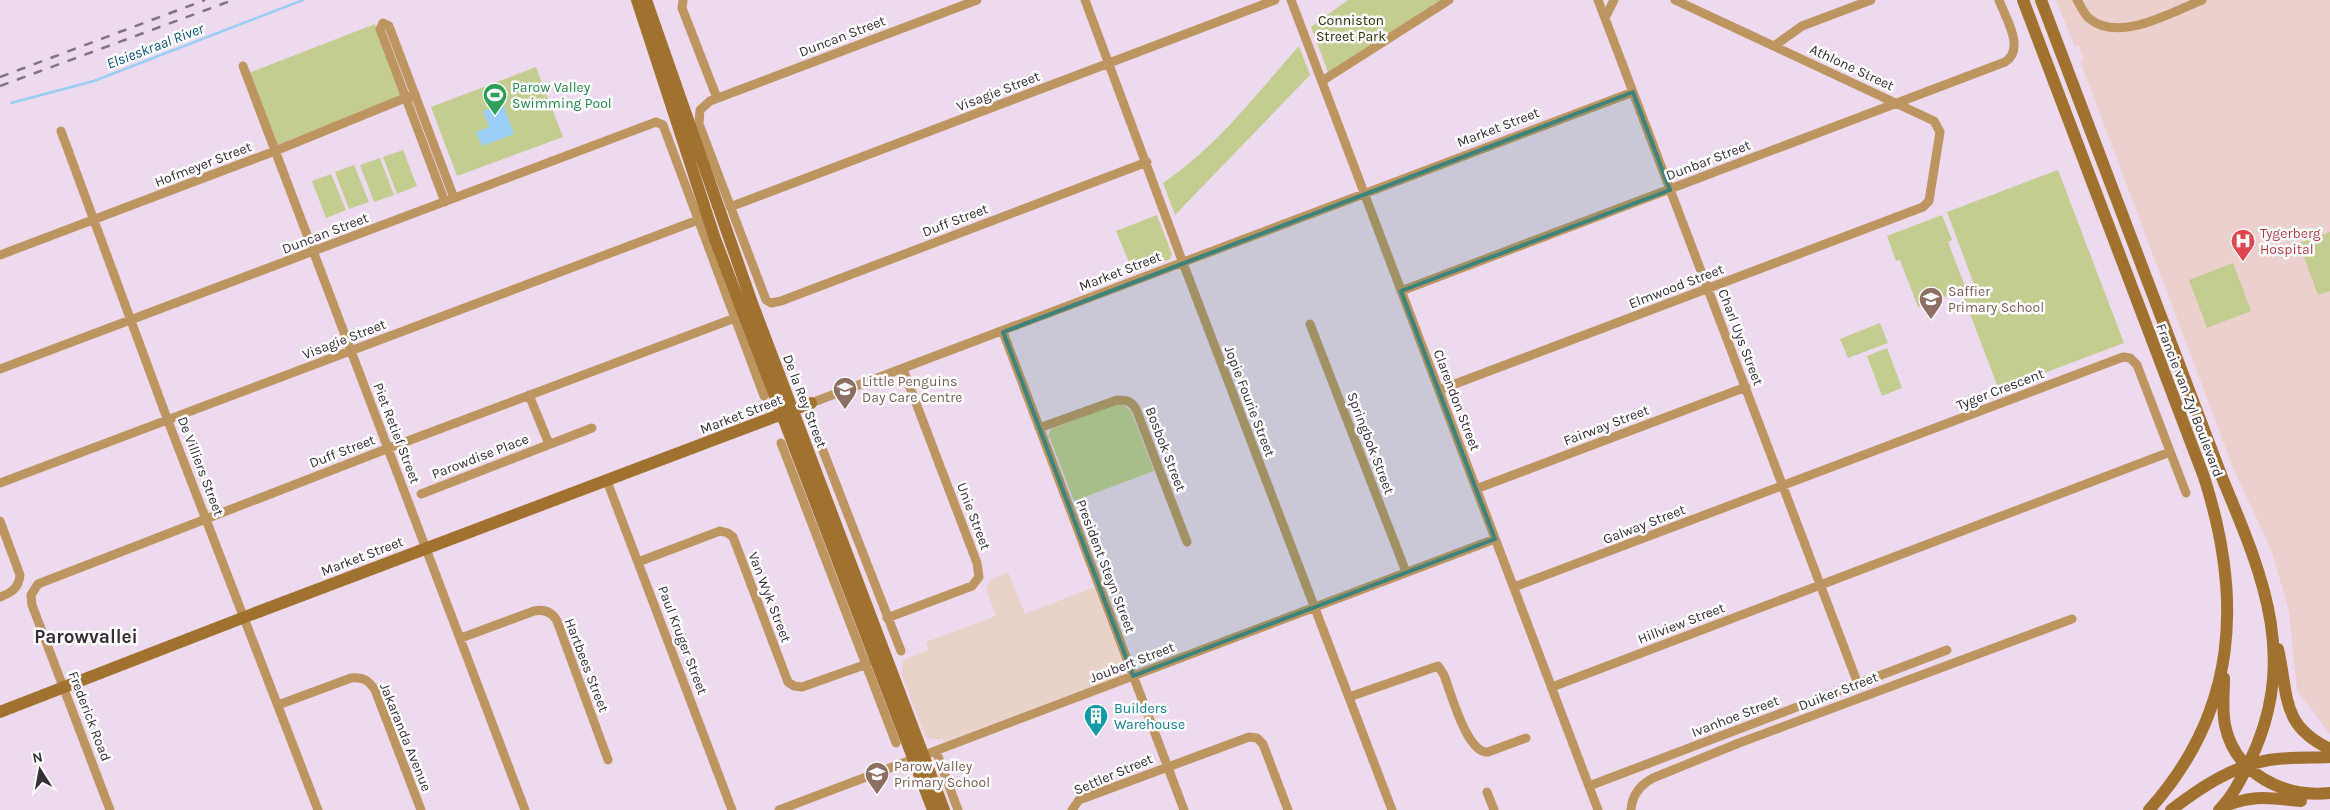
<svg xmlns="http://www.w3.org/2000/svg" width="2330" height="810" viewBox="0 0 2330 810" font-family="Karla,sans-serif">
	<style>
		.commercial { fill: #e9d2c8 }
		.medical { fill: #ebd0cd }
		.green { fill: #c2cd8f }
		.water { fill: #9bcef5 }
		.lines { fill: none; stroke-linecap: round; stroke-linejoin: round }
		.stream { stroke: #9bcef5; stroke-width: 2.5 }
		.street { stroke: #bd9561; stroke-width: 9 }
		.secondary { stroke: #a1722f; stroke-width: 12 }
		.rail { stroke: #807380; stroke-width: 2.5; stroke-dasharray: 9 9; stroke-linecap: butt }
		.marked { fill: #3d837b; fill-opacity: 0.2; stroke: #3d837b; stroke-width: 4; stroke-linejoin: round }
		.labels { text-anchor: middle; stroke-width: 5; stroke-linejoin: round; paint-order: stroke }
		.park-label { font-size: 14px; fill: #2d3207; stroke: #fff }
		.street-label { font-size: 14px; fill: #362e36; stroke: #fff }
		.leisure-label { font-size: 14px; fill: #27864d; stroke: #fff; text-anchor: start }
		.health-label { font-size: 14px; fill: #be3a42; stroke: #fff; text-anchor: start }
		.education-label { font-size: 14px; fill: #785e54; stroke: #fff; text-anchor: start }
		.culture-label { font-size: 14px; fill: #0d838f; stroke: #fff; text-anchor: start }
		.water-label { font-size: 15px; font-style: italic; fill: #10557f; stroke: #fff }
		.district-label { font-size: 19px; font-weight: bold; fill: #362e36; stroke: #fff }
	</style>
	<rect width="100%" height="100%" fill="#eedaee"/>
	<!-- commercial -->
	<path class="commercial" d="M1008 572 1025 614 1094 587 1125 668 1121 676 944 742 943 739H931L925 736 902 675 903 660 928 650 926 642 996 616 986 589 990 580Z"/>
	<!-- medical -->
	<path class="medical" d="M2056 0H2330V734L2297 690 2289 612 2272 552 2234 470 2080 61 2084 60 2079 46 2075 47Z"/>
	<!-- green -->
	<path class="green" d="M1348 0H1441L1328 72 1311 27Z
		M375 24 400 90V96L277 145 249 73Z
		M1299 46 1310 75 1175 215 1163 183C1217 147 1257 93 1299 46Z
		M536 67 563 137 457 176 431 107Z
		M403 150 417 186 397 194 383 157Z
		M380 158 394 195 374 202 360 165Z
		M354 165 369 202 349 209 335 172Z
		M2058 170 2124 343 1999 390 1962 293 1975 287 1947 212Z
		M331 174 346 210 326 218 312 181Z
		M1157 215 1172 254 1170 259 1129 274 1130 265 1116 231Z
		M1942 215 1952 240 1948 242 1966 289 1918 307 1900 260 1896 261 1887 236Z
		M2330 232V291L2318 295 2299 243Z
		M2233 263 2251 311 2207 328 2189 280Z
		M1880 323 1888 343 1848 358 1840 339Z
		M1887 348 1902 388 1882 396 1867 356Z
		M1117 404H1122L1131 411 1154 471 1074 501 1050 438 1048 437 1051 429Z"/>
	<!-- water -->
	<path class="water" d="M503 104 514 134 482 146 476 132 489 127 483 111Z"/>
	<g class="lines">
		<!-- stream -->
		<path class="stream" d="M11 103 94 81 303 0"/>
		<!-- street -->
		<path class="street" d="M683 0 682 8 717 98
			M977 0 710 101 700 110 699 124 766 300 771 303 781 301 1147 162
			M1085 0 1183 263 1392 810
			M1291 0 1598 810
			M1598 0 1858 684
			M2077 0C2081 6 2084 15 2090 19 2119 43 2172 12 2202 0
			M1605 18 1614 0
			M1774 46 1802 26 1871 0
			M243 66 525 810
			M1322 81 1449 0
			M61 131 168 421 318 810
			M445 202 380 29 383 23 389 26 454 198
			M730 207 1275 0
			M0 255 275 151 415 94
			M1401 291 2005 62C2026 49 2005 17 1999 0
			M1310 324 1406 572
			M1003 332 1184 810
			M0 369 656 122 663 125 764 396
			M1439 390 1923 207 1929 201 1940 132 1934 121 1675 0
			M529 395 549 444
			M811 403 1633 92
			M813 425 901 651
			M1039 428 1117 400C1127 400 1131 401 1136 409L1187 542
			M781 443 896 743
			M607 481 732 810
			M0 483 698 220
			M1476 489 1746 387
			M421 494 592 428
			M0 521 20 575C19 588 11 593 0 597
			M638 562 720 531 728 533 733 537 788 682 794 686 802 687 867 664
			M1514 587 2123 357 2130 358 2137 365 2186 493
			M887 618 972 586 979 577 977 563 903 369
			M461 638 534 611C544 609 552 612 557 621L608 760
			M1552 687 2170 452
			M1349 697 1438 666 1444 675C1451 693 1467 754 1488 752L1526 738
			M278 705 351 678C364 677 368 680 375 690L421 810
			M936 751 958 810
			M1589 786 1947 650
			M1487 792 1494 810
			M110 810 32 605 31 595 38 584 389 448 735 318
			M779 810 1495 539
			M1072 810 1079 800 1249 737 1257 738 1263 744 1288 810
			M1631 810C1632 795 1640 785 1653 778L1739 743 2072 619"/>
		<!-- secondary -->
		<path class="secondary" d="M637 0 715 239 933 810
			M646 0 752 303 944 810
			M2023 0 2204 477C2243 599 2238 711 2149 810
			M2041 0 2223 480C2264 578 2300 662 2248 765 2240 781 2232 797 2219 810
			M2278 649C2289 696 2280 725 2330 749
			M2224 678C2224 693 2222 710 2225 725 2235 774 2284 798 2330 793
			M0 712 250 615 811 403
			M2222 807C2255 794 2268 798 2301 801
			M2171 810C2200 788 2232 766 2269 760 2289 757 2310 758 2330 757"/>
		<!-- rail -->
		<path class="rail" d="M0 77 205 0
			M0 86 233 0"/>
	</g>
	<!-- marked area -->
	<path class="marked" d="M1633 92 1670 190 1401 291 1495 539 1133 676 1003 332Z"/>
	<!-- icons -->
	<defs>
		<symbol id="stadium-pin" viewBox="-11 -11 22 30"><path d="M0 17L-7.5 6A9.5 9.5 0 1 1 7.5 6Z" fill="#2e9e5b" stroke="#fff"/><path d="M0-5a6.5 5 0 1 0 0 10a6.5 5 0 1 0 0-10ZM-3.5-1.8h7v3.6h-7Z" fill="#fff"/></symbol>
		<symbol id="hospital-pin" viewBox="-11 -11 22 30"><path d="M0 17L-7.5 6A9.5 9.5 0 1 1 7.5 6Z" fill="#e0444e" stroke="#fff"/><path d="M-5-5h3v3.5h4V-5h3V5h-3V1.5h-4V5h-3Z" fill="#fff"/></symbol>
		<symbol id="school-pin" viewBox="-11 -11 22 30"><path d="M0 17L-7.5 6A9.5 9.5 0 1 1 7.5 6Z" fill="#8d6e63" stroke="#fff"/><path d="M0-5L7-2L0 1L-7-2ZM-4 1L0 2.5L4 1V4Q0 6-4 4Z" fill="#fff"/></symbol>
		<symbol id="building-pin" viewBox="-11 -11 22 30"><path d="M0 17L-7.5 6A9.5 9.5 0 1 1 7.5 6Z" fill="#0f9aa8" stroke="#fff"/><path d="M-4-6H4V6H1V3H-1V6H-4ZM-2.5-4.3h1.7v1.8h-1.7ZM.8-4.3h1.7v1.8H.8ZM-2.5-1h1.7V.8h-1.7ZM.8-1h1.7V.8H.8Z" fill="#fff"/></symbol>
	</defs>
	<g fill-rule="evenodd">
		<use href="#stadium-pin" x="481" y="81" width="28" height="38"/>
		<use href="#hospital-pin" x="2229" y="227" width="28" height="38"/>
		<use href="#school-pin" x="1917" y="285" width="28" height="38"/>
		<use href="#school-pin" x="831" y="375" width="28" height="38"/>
		<use href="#building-pin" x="1082" y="702" width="28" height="38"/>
		<use href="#school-pin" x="863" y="760" width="28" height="38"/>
	</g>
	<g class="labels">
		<!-- park labels -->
		<g class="park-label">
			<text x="1351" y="25">Conniston<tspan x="1351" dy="16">Street Park</tspan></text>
		</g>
		<!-- street labels -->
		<g class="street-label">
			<text transform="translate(842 36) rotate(-21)" y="5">Duncan Street</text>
			<text transform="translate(1852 67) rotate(25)" y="5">Athlone Street</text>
			<text transform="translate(998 91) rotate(-21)" y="5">Visagie Street</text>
			<text transform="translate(1498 127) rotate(-21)" y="5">Market Street</text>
			<text transform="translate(1708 160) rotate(-21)" y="5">Dunbar Street</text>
			<text transform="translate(203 164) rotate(-21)" y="5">Hofmeyer Street</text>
			<text transform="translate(955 220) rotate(-21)" y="5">Duff Street</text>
			<text transform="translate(325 233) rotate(-21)" y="5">Duncan Street</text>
			<text transform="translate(1120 271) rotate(-21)" y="5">Market Street</text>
			<text transform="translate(1676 286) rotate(-21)" y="5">Elmwood Street</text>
			<text transform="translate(1741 337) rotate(69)" y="5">Charl Uys Street</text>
			<text transform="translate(344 339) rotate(-21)" y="5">Visagie Street</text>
			<text transform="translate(2000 389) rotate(-21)" y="5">Tyger Crescent</text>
			<text transform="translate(1457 400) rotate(69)" y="5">Clarendon Street</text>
			<text transform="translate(2190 400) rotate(69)" y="5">Francie van Zyl Boulevard</text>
			<text transform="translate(805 401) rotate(69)" y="5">De la Rey Street</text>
			<text transform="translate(1250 401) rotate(69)" y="5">Jopie Fourie Street</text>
			<text transform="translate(741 414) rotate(-21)" y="5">Market Street</text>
			<text transform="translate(1606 425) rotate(-21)" y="5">Fairway Street</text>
			<text transform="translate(397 433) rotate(69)" y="5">Piet Retief Street</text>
			<text transform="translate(1371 443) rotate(69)" y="5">Springbok Street</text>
			<text transform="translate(1166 449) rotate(69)" y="5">Bosbok Street</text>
			<text transform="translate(342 451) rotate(-21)" y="5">Duff Street</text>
			<text transform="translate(480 456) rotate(-21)" y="5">Parowdise Place</text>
			<text transform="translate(201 466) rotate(69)" y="5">De Villiers Street</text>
			<text transform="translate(974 516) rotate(69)" y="5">Unie Street</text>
			<text transform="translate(1644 524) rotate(-21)" y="5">Galway Street</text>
			<text transform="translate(362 556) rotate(-21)" y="5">Market Street</text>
			<text transform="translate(1106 566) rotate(69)" y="5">President Steyn Street</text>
			<text transform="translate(770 597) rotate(69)" y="5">Van Wyk Street</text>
			<text transform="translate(1681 623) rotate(-21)" y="5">Hillview Street</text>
			<text transform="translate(683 640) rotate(69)" y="5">Paul Kruger Street</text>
			<text transform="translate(1132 662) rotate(-21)" y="5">Joubert Street</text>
			<text transform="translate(587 665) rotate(69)" y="5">Hartbees Street</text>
			<text transform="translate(1838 691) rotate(-21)" y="5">Duiker Street</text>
			<text transform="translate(90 716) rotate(69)" y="5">Frederick Road</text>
			<text transform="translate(1735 716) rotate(-21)" y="5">Ivanhoe Street</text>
			<text transform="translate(406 737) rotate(68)" y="5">Jakaranda Avenue</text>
			<text transform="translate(1113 774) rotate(-23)" y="5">Settler Street</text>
		</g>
		<!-- leisure labels -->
		<g class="leisure-label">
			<text x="512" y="92">Parow Valley<tspan x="512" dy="16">Swimming Pool</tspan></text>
		</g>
		<!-- health labels -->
		<g class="health-label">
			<text x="2260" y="238">Tygerberg<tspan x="2260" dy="16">Hospital</tspan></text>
		</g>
		<!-- education labels -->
		<g class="education-label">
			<text x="1948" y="296">Saffier<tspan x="1948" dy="16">Primary School</tspan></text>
			<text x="862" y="386">Little Penguins<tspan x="862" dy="16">Day Care Centre</tspan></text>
			<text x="894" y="771">Parow Valley<tspan x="894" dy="16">Primary School</tspan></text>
		</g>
		<!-- culture labels -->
		<g class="culture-label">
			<text x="1114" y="713">Builders<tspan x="1114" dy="16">Warehouse</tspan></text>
		</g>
		<!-- water labels -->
		<g class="water-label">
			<text transform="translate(155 46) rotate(-21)" y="5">Elsieskraal River</text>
		</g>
		<!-- district labels -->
		<g class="district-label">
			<text x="86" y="643">Parowvallei</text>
		</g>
	</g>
	<!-- north arrow -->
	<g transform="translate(40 770) rotate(349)" stroke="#ffffff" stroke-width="4" paint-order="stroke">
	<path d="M0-4L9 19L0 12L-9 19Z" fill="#362e36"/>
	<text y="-8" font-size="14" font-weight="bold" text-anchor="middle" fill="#362e36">N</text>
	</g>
</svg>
